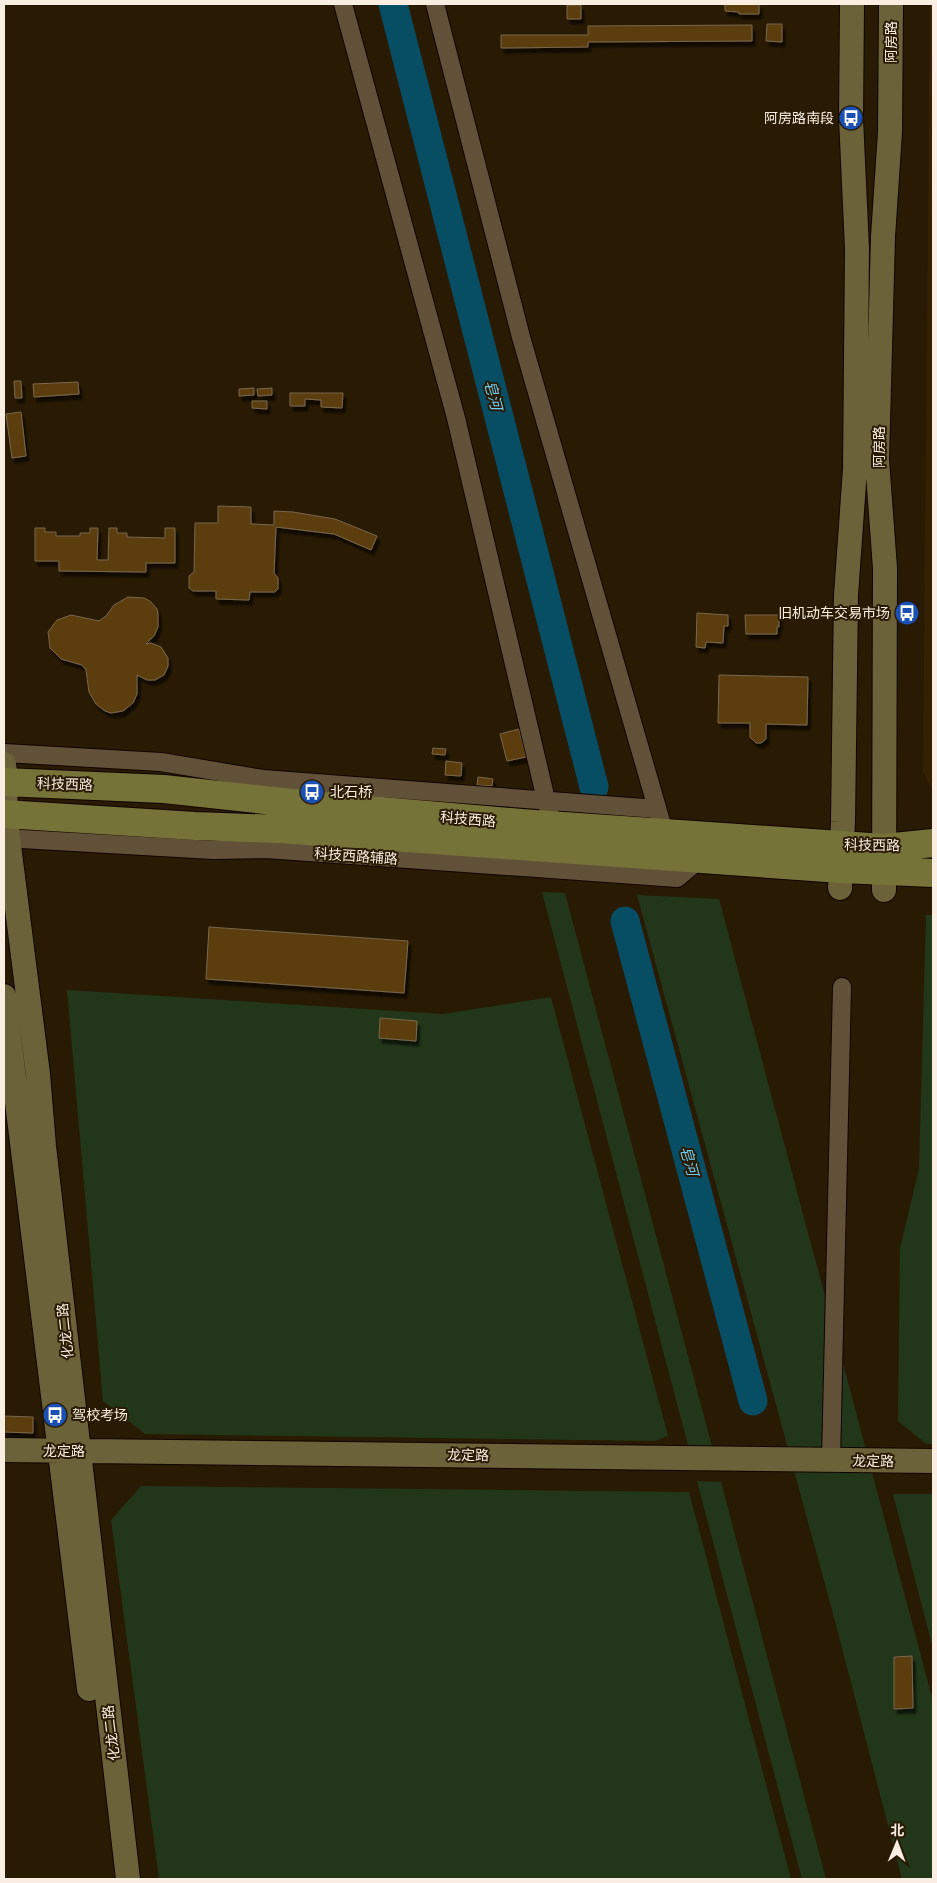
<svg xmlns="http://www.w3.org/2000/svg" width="937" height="1883" viewBox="0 0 937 1883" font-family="'PT Sans','Noto Sans SC',sans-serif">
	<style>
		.built { fill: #342104 }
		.green { fill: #22371a; fill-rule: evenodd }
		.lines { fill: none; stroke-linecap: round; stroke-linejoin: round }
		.river { stroke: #074e65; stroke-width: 29 }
		.building { fill: #5b3d0e; stroke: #79674f; filter: url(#shadow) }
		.street-casing { stroke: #110400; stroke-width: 20 }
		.secondary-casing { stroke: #110400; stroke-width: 26 }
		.primary-casing { stroke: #110400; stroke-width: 30 }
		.street { stroke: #625139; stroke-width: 18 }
		.secondary { stroke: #6c6239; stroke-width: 24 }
		.primary { stroke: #767339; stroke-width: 28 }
		.labels { text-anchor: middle; stroke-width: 4; stroke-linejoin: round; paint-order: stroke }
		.street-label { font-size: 14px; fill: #f9eee1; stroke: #291a03 }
		.poi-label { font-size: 14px; fill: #f9eee1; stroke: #291a03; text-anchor: end }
		.water-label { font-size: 15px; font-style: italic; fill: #6fccf1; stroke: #291a03 }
	</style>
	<defs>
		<filter id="shadow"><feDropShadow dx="3" dy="5" stdDeviation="1" flood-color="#0009"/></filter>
	</defs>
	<rect width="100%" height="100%" fill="#291a03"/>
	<!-- built -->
	<path class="built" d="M930 4H933V791L923 772Z"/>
	<!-- green -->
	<path class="green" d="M542 892 565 893 718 1469 694 1468Z
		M637 895 719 899 933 1701V1879H902L835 1621ZM894 1656 913 1657V1709H894Z
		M926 915H933V1444H926L898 1421 900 1248 919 1169Z
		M67 990 443 1014 551 997 668 1436 655 1441 145 1434 103 1401Z
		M697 1481 721 1482 826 1879H802Z
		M141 1486 689 1492 791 1879H159L111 1520Z
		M893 1494H933V1649Z"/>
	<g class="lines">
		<!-- river -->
		<path class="river" d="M393 4 594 787
			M625 921 753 1401"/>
	</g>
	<!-- building -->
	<path class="building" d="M725 4H759V14H739V12L725 11Z
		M567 5H581V19H567Z
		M767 24H782V42L766 41Z
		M752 25V41L588 42V47L501 48V35H588V26Z
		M14 381H21L22 398H15Z
		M78 382 79 394 34 397 33 384Z
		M254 388V395L239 396V389Z
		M272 388V395L258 396 257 389Z
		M290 393H343L342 408 321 407V400L305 399V406H290Z
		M252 401H267V409L252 408Z
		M21 412 26 456 12 458 6 414Z
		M218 506 251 507V524L274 525V511L293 512 335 519 377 536 371 550 334 534 276 527 274 573 278 578V589L275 592H250L249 600 216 599V591H193L189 588V576L194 572 195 523H218Z
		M35 528H45V532H56V536H80V533H90V528H98L97 560H108L109 528H117V533H127V537L165 538V528H175V563H146V572L59 571V561H35Z
		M128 597 144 598 150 601 157 609 158 614V627L154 636 146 644 151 643 161 647 168 658V666L164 675 155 680H147L137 675V694L133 703 123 711 111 713 105 711 96 704 89 692 86 670 82 665 61 659 50 648 48 632 57 620 71 615 99 621 106 616 114 605Z
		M697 613 728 615V626H724L723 643 706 642 705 648 696 647Z
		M745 615H779V627H777V634H746Z
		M719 675 808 677 807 725 766 724V739L761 743H756L750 737V723H718Z
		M519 729 526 757 507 761 500 734Z
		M433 748 446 749 445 755 432 754Z
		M446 761 462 763 461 776 445 775Z
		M478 777 493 779 492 786 477 785Z
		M209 927 408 941 404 993 206 979Z
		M380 1018 417 1021 416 1041 379 1038Z
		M4 1416 33 1417V1433L4 1432Z
		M912 1656 913 1708 894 1709V1657Z"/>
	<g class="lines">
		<defs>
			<path id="street" d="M343 4 456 418 552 825
				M435 4 521 337 664 832
				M4 753 161 762 263 779 657 809
				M4 838 213 850 266 849 677 878 701 858
				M831 1460 842 987"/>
			<path id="secondary" d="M4 764 6 782 5 814 38 1074 44 1146 128 1879
				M840 888 843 822 846 595 855 469 857 249 851 118 852 4
				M884 890 885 568 877 460 883 237 890 132 891 4
				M4 996 89 1689
				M4 1450 933 1461"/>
			<path id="primary" d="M4 782 164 789 311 805 534 824 884 848 933 843
				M4 814 195 826 280 829 841 869 933 873"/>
		</defs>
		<!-- street casing -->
		<use href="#street" class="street-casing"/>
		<!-- secondary casing -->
		<use href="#secondary" class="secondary-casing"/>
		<!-- primary casing -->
		<use href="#primary" class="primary-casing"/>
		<!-- street -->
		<use href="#street" class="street"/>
		<!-- secondary -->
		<use href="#secondary" class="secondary"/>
		<!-- primary -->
		<use href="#primary" class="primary"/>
	</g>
	<!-- icons -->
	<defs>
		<symbol id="bus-disc" viewBox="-11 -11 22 22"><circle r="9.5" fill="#1a4fb4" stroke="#291a03"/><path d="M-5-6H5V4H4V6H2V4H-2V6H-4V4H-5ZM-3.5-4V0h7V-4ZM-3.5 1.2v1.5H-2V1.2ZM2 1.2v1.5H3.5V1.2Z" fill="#fff"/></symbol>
	</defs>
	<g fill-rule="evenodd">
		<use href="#bus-disc" x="837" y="104" width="28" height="28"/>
		<use href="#bus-disc" x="893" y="599" width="28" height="28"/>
		<use href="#bus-disc" x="298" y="778" width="28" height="28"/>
		<use href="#bus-disc" x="41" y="1401" width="28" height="28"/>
	</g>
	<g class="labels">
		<!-- street labels -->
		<g class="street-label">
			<text transform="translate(891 42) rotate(-90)" y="5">阿房路</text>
			<text transform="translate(879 447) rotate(-90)" y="5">阿房路</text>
			<text transform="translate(65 784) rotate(2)" y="5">科技西路</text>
			<text transform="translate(468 819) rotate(5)" y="5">科技西路</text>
			<text transform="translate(872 845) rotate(1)" y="5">科技西路</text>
			<text transform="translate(356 856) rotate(4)" y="5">科技西路辅路</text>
			<text transform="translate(65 1331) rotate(-96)" y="5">化龙二路</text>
			<text x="64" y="1456">龙定路</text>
			<text transform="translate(468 1455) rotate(1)" y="5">龙定路</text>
			<text transform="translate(873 1461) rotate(1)" y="5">龙定路</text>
			<text transform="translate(111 1733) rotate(-97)" y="5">化龙二路</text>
		</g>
		<!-- poi labels -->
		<g class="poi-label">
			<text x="834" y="123">阿房路南段</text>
			<text x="890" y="618">旧机动车交易市场</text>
			<text x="330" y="797" text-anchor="start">北石桥</text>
			<text x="72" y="1420" text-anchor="start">驾校考场</text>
		</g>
		<!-- water labels -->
		<g class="water-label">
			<text transform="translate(493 395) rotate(76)" y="5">皂河</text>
			<text transform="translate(689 1161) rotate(75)" y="5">皂河</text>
		</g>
	</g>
	<!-- border -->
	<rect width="937" height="1883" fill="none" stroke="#f9eee1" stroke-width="10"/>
	<!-- north arrow -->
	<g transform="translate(897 1843) rotate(1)" stroke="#291a03" stroke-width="4" paint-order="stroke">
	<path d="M0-4L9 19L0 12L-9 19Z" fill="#f9eee1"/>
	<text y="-8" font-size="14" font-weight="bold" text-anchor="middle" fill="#f9eee1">北</text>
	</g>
</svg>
